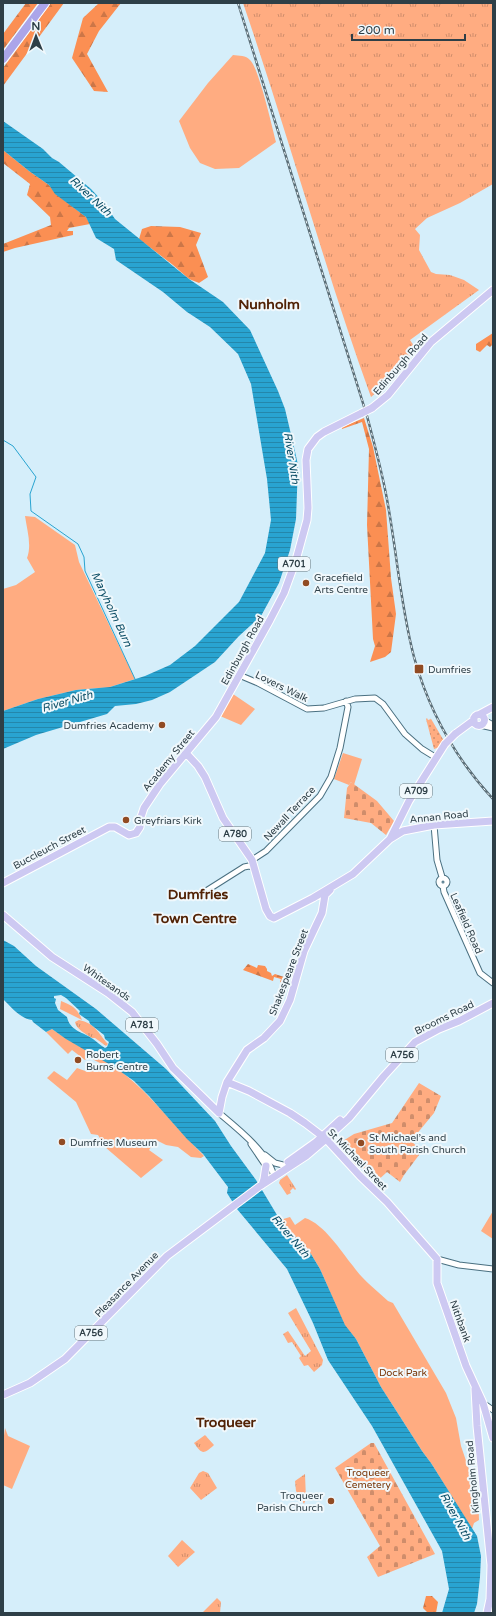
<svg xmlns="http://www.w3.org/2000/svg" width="496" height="1616" viewBox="0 0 496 1616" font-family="'Varela Round',sans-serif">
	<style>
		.grass { fill: url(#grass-tufts) }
		.forest { fill: url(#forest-firs) }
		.cemetery { fill: url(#cemetery-stones) }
		.park { fill: #ffac81 }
		.garden { fill: url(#garden-dots) }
		.water { fill: url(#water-rules); fill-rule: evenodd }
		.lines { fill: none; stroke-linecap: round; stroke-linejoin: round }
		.stream { stroke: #29a4d1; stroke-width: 1 }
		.minor-casing { stroke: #4a7081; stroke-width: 7 }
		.major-casing { stroke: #fff; stroke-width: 9 }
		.highway-casing { stroke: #fff; stroke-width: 10 }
		.minor { stroke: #fff; stroke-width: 5 }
		.major { stroke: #cdc9f2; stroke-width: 7 }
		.highway { stroke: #aba5e9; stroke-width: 8 }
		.rail-casing { stroke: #5a6d76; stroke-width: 2.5 }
		.rail { stroke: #f0f8fc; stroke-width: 1; stroke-dasharray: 3; stroke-linecap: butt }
		.major-bridge-casing { stroke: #fff; stroke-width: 9; stroke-linecap: butt }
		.major-bridge { stroke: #cdc9f2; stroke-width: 7 }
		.poi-dot { fill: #914b23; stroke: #f0f8fc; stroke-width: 1.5 }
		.labels { text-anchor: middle; stroke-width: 4; stroke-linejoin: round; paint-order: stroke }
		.shield { fill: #f0f8fc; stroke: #68767d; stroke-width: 1 }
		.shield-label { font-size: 9px; font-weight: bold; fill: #2e3f47 }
		.street-label { font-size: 10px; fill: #2e3f47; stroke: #f0f8fc }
		.poi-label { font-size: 10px; fill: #2e3f47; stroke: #f0f8fc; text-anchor: start }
		.park-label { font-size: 10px; fill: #793506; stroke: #f0f8fc }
		.water-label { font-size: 11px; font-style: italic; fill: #0b4d65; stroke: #f0f8fc }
		.district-label { font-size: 14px; font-weight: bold; fill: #512205; stroke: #f0f8fc }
	</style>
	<defs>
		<pattern id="grass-tufts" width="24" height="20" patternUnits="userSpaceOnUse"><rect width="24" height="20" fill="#ffac81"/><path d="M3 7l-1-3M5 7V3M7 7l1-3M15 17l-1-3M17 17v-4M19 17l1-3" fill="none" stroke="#cf8d6b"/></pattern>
		<pattern id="forest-firs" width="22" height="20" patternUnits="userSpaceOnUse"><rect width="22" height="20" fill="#fb8f53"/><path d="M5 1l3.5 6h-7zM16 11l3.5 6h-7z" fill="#cc7647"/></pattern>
		<pattern id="cemetery-stones" width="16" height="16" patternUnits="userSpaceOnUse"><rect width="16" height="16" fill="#ffac81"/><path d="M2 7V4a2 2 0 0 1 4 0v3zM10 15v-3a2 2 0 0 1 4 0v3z" fill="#cf8d6b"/></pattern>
		<pattern id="garden-dots" width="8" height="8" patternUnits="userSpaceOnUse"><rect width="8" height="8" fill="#ffac81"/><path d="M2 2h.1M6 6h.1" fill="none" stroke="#cf8d6b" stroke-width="1.8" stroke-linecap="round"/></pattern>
		<pattern id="water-rules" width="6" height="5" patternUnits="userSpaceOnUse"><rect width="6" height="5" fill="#29a4d1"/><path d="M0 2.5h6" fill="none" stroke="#2487ab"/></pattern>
	</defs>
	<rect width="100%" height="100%" fill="#d5eefa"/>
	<!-- grass -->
	<path class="grass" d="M243 3H493V184L460 203 427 218 415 229 420 235 419 250 431 272 436 274 450 275 464 280 479 290 410 340 416 349 384 386 371 397C324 267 288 134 243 3Z
		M61 1001C72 1005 78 1009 82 1020L60 1009Z
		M79 1020C95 1023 98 1033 108 1044L106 1046 95 1038H92C86 1034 76 1029 75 1022Z
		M287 1175 296 1189 295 1190 293 1188 290 1191 291 1193 287 1195 279 1183 280 1180Z
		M296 1308 323 1360 322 1365 314 1372 308 1365 304 1366 299 1358 301 1356 292 1342 288 1343 283 1334 288 1331 305 1356 311 1351 288 1313Z
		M205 1435 214 1445C203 1455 202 1454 194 1443Z
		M203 1471 208 1473 217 1488 201 1500 190 1488 199 1473Z
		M305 1474 306 1499 304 1504 296 1491 295 1481Z
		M182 1540 195 1552 178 1567 168 1556Z
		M217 1598 221 1602 220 1613H202Z"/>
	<!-- forest -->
	<path class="forest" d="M26 3H38L3 50V34Z
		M51 3H64L3 86V68Z
		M99 3H121L99 31 87 54 108 92 94 91 72 58 83 18Z
		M3 150 29 171 49 185 56 194 86 217 90 224 69 228 67 231H73V235L15 248 3 252V244L51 225 50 217 27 195 30 184 3 163Z
		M151 226 180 227 201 233 196 245 208 277 199 283 189 279 173 265 139 239 142 229Z
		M493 333V344L490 347 487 345 480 352 476 350V344Z
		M364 418 373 447 386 510 391 578 396 614 391 652 385 657 370 662 375 646 373 639 367 525 369 449 362 422 342 429V427Z
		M248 964 257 968 258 965 265 966 267 969V971L271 973 272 976 275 974 287 978 285 984 280 982 281 979 274 977 273 981 243 970Z
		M426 1596H432L438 1602 436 1613H428L423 1608Z"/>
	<!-- cemetery -->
	<path class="cemetery" d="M351 782 377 801 394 821 386 835 371 823 344 818 347 788Z
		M419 1083 441 1096 434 1113 411 1141 422 1151 404 1175 400 1182 387 1172 375 1183 360 1166 357 1168 338 1144 354 1134 392 1123Z
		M371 1443H374L435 1554 378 1577 367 1557 380 1546 335 1468Z"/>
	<!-- park -->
	<path class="park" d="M233 55C239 56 246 55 250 60 259 68 272 127 276 142L239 168 215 169 200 163 190 148 179 121 208 83Z
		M25 516 35 517 75 545 79 562 135 679 110 687 76 690 38 699 3 711V589L16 585 35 572 27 558C32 545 27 530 25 516Z
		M233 694 255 709 241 725 220 716Z
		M343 753 362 759 354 785 351 782 349 785 334 779Z
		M52 1029C72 1044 95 1053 115 1067 142 1086 163 1112 185 1136 191 1143 198 1149 204 1156L201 1158 191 1157 178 1147 166 1145 158 1141 155 1142 149 1150 163 1160 141 1178 105 1147 98 1135 91 1134 76 1102 47 1078 54 1071 67 1080 77 1068 88 1072 91 1067 94 1069 100 1063 88 1057 85 1060 72 1050 68 1054 46 1032Z
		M493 1211V1239L481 1231Z
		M290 1217 295 1225 305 1218C324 1224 341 1251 353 1266 362 1279 376 1290 388 1301L393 1303 446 1393 456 1418 461 1446 478 1496 479 1520 474 1523 472 1529 431 1463 422 1451 381 1387 356 1339 345 1326 320 1269 311 1254 280 1220Z
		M5 1428 8 1436 30 1446 12 1489 3 1485V1443Z"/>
	<!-- garden -->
	<path class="garden" d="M430 717 444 741 440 747 434 749 426 719 427 718 428 720 431 719Z"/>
	<!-- water -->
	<path class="water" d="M3 121 43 149 52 158 59 162 91 189 104 203 115 219 189 279 223 302 250 330 278 391 285 409 294 447 298 465 296 519 290 550 279 583 261 616 239 636 215 662 170 692 152 700 136 704 115 706 107 714 36 735 3 749V711L38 699 76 690 110 687 145 676 170 665 195 646 239 602 265 553 271 520 267 479 251 384 238 354 210 327 187 312 163 292 116 260 114 249 96 238 86 217 55 194 49 185 29 171 3 150Z
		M3 940 14 946 36 966 96 1009 166 1069 215 1121 231 1146 256 1180 280 1220 311 1254 320 1269 345 1325 356 1339 381 1387 422 1451 431 1463 477 1536 481 1556 480 1577 477 1604 474 1613H442L449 1589 442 1551 372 1426 328 1360 313 1323 287 1269 237 1209 227 1193 228 1187 203 1154 187 1139 149 1096 134 1081 114 1067 66 1039 52 1029 46 1032 33 1022 32 1020C21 1019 11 1007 3 999ZM61 995 66 998 80 1011 79 1014 89 1021 90 1024 104 1035 105 1039 109 1042 107 1047 105 1048C100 1045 97 1042 93 1039 83 1032 70 1031 67 1017L58 1010 55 1003 56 999 54 998V996Z"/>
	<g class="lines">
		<!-- stream -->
		<path class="stream" d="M3 440 13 446 36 477 30 494 31 511 78 544 84 557 85 571 135 679"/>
		<defs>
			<path id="minor" d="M239 675 258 683 307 709 324 708 355 699 375 698 383 704 405 734 422 749 435 757
				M484 720 493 725
				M480 725 493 728
				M434 825 437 860 442 877
				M252 860 266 851 320 796 331 777 340 748 348 707 346 701
				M439 882a4 4 0 1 1 8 0a4 4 0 1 1-8 0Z
				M443 886 444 892 480 973 493 983
				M206 891 244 867 249 866 253 867
				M219 1113C237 1128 270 1154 274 1177
				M251 1144 268 1169
				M265 1155 275 1163 283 1165
				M437 1259 459 1265 493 1269
				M483 1403 493 1410"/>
			<path id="major" d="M372 408 388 395 431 342 493 290
				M480 714 493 707
				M473.5 720a5.5 5.5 0 1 1 11 0a5.5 5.5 0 1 1-11 0Z
				M455 734 474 720
				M186 753 198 766 205 777 223 818 252 860 266 909 270 916 274 918 313 898 353 874 390 839 403 831 434 825 493 821
				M390 839 409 801 445 744
				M3 883 109 827H115L129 835 136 833 140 827 141 817 144 808 160 784 216 717 270 620 284 593 296 560 307 520 308 508 306 460 308 449 317 437 324 432 362 413
				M3 915 52 957 108 993 132 1012 157 1044 173 1068 219 1113
				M227 1082 249 1091 290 1113 305 1123 326 1139 360 1176 387 1202 437 1259V1283L466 1366 483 1403 493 1438
				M219 1113 222 1097 227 1082 247 1050 264 1038 280 1021 290 1000 304 951 322 913 325 895 330 890
				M288 1162 316 1142 340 1120
				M262 1185 264 1179 266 1166
				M475 1389 477 1426 491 1565 490 1599 487 1613
				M3 1395 30 1383 65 1359 167 1256 260 1186 306 1156 326 1139 349 1118 384 1076 415 1042 439 1029 459 1021 493 1003"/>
			<path id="highway" d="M3 59 45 3"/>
		</defs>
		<!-- minor casing -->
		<use href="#minor" class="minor-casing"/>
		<!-- major casing -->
		<use href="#major" class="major-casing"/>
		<!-- highway casing -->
		<use href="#highway" class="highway-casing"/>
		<!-- minor -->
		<use href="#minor" class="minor"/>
		<!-- major -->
		<use href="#major" class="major"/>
		<!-- highway -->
		<use href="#highway" class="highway"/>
		<defs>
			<path id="rail" d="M238 3 367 416C375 446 383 475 388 505 397 555 401 608 414 657 429 711 455 758 493 799"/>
		</defs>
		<!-- rail casing -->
		<use href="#rail" class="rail-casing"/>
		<!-- rail -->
		<use href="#rail" class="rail"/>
		<defs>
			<path id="major-bridge" d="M362 413 372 408
				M445 744 455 734"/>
		</defs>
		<!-- major-bridge casing -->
		<use href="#major-bridge" class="major-bridge-casing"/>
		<!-- major-bridge -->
		<use href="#major-bridge" class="major-bridge"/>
	</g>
	<!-- markers -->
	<g class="poi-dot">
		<circle cx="306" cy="583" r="4"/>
		<rect x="414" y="664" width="10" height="10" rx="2"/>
		<circle cx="162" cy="725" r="4"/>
		<circle cx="126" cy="820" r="4"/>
		<circle cx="78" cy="1060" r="4"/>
		<circle cx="62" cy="1142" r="4"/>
		<circle cx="361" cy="1143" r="4"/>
		<circle cx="331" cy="1501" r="4"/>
	</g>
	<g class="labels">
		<!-- shield labels -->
		<g class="shield">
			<rect x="278" y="557" width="32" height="14" rx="3"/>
			<rect x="400" y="784" width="32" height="14" rx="3"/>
			<rect x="219" y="827" width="32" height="14" rx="3"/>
			<rect x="126" y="1018" width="32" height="14" rx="3"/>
			<rect x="386" y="1048" width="32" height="14" rx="3"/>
			<rect x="75" y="1326" width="32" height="14" rx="3"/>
		</g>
		<g class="shield-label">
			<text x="294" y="567">A701</text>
			<text x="416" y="794">A709</text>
			<text x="235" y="837">A780</text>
			<text x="142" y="1028">A781</text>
			<text x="402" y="1058">A756</text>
			<text x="91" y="1336">A756</text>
		</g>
		<!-- street labels -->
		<g class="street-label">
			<text transform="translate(400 364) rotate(-49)" y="4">Edinburgh Road</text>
			<text transform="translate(242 650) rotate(-61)" y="4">Edinburgh Road</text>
			<text transform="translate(282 686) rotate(26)" y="4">Lovers Walk</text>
			<text transform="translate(168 760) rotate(-51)" y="4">Academy Street</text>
			<text transform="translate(289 813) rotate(-47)" y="4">Newall Terrace</text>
			<text transform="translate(439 816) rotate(-6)" y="4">Annan Road</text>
			<text transform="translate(49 847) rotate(-28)" y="4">Buccleuch Street</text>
			<text transform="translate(467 923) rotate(66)" y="4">Leafield Road</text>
			<text transform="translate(288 972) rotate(-69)" y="4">Shakespeare Street</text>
			<text transform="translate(107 982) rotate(35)" y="4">Whitesands</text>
			<text transform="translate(444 1017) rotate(-26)" y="4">Brooms Road</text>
			<text transform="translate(358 1159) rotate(46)" y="4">St Michael Street</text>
			<text transform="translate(126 1284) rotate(-46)" y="4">Pleasance Avenue</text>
			<text transform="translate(461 1321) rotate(70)" y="4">Nithbank</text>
			<text transform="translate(472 1477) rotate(-95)" y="4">Kingholm Road</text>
		</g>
		<!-- poi labels -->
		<g class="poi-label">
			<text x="314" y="581">Gracefield<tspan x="314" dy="12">Arts Centre</tspan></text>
			<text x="428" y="673">Dumfries</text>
			<text x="154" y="729" text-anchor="end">Dumfries Academy</text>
			<text x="134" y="824">Greyfriars Kirk</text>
			<text x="86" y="1058">Robert<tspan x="86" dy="12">Burns Centre</tspan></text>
			<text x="369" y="1141">St Michael’s and<tspan x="369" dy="12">South Parish Church</tspan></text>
			<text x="70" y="1146">Dumfries Museum</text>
			<text x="323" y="1499" text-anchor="end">Troqueer<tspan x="323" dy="12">Parish Church</tspan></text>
		</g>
		<!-- park labels -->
		<g class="park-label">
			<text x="403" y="1376">Dock Park</text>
			<text x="368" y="1476">Troqueer<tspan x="368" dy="12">Cemetery</tspan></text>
		</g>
		<!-- water labels -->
		<g class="water-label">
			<text transform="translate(91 196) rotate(43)" y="4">River Nith</text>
			<text transform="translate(292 458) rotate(81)" y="4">River Nith</text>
			<text transform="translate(112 609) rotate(65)" y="4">Maryholm Burn</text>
			<text transform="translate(67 701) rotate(-16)" y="4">River Nith</text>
			<text transform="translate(291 1236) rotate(50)" y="4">River Nith</text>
			<text transform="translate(456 1516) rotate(61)" y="4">River Nith</text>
		</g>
		<!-- district labels -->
		<g class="district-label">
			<text x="269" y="309">Nunholm</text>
			<text x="198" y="899">Dumfries</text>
			<text x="195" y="923">Town Centre</text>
			<text x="226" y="1427">Troqueer</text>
		</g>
	</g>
	<!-- border -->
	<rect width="496" height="1616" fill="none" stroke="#2e3f47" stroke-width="8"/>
	<!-- north arrow -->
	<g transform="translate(36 36) rotate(359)" stroke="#f0f8fc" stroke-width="3" paint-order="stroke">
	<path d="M0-3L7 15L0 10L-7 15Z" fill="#2e3f47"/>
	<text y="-6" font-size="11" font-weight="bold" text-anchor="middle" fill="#2e3f47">N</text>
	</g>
	<!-- scale -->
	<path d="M352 34v6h113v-6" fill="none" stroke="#2e3f47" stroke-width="2"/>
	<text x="358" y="34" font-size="12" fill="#2e3f47" stroke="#f0f8fc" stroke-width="3" paint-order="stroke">200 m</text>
</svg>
